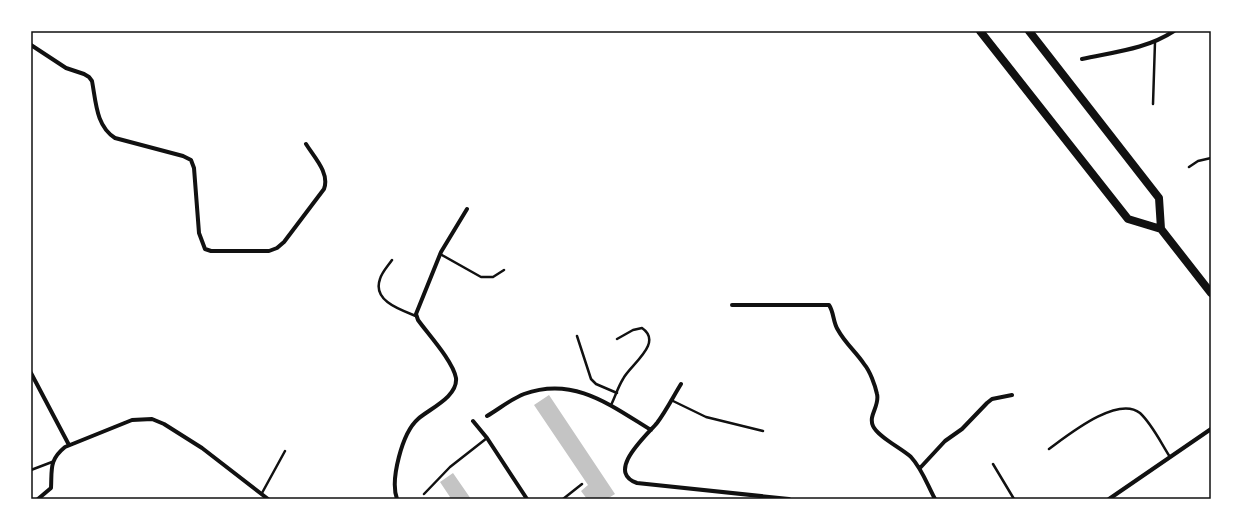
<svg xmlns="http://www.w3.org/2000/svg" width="1242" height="530" viewBox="0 0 1242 530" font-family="Manrope,sans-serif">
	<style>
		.building { fill: #c4c4c4 }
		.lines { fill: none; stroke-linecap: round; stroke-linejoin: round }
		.service { stroke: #111; stroke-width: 2.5 }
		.minor { stroke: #111; stroke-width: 4 }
		.secondary { stroke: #111; stroke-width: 8 }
		.neatline { fill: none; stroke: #111; stroke-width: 1.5 }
	</style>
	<rect width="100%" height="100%" fill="#fff"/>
	<!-- building -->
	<path class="building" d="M549 395 615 494 607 499H587L581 491 588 485 534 405Z
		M453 473 471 499H448L450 497 440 482Z"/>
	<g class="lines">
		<!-- service -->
		<path class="service" d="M1153 104 1155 42
			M1189 167 1198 161 1211 158
			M440 254 481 277H493L504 270
			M392 260C388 266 382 272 380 279 372 301 401 310 416 316
			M577 336 591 379 596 384 617 393
			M671 400 706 417 763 431
			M611 405C615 397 618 387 623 379 630 365 664 343 642 328L633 330 617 339
			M1049 449C1067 436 1117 395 1140 413 1152 424 1161 443 1170 457
			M993 464 1014 499
			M31 470 52 462
			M262 493 285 451
			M424 494 450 467 487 438
			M563 499 582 484"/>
		<!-- minor -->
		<path class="minor" d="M31 45 66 68 84 74 89 77 92 81C96 102 96 126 115 138L183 156 191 160 194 168 199 233 205 249 211 251H269L277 248 284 242 324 189C330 173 314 157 306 144
			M1082 59C1114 52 1147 49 1174 31
			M732 305H829C834 312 833 323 838 330 845 343 856 352 864 364 870 371 875 385 877 394 880 406 868 415 873 426 878 437 901 448 911 457 922 469 927 484 935 499
			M31 373 69 445
			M681 384C673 397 666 411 657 423 646 436 605 472 637 483L789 499
			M487 416C499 409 511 399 524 394 574 376 610 405 651 430
			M473 421 487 438 527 499
			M920 468 945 441 962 429 987 403 992 399 1012 395
			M38 499 51 488C52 469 49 460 65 447L132 420 152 419 164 424 202 448 268 499
			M397 499C390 480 402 433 418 419 429 409 458 397 456 378 453 361 428 334 418 320L416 314 441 252 467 209
			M1109 499 1211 429"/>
		<!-- secondary -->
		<path class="secondary" d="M980 31 1128 219 1161 229 1211 293
			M1029 31 1159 198 1161 229"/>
	</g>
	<!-- border -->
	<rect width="1242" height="530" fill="none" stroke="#ffffff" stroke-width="64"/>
	<rect x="32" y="32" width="1178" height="466" class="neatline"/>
</svg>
